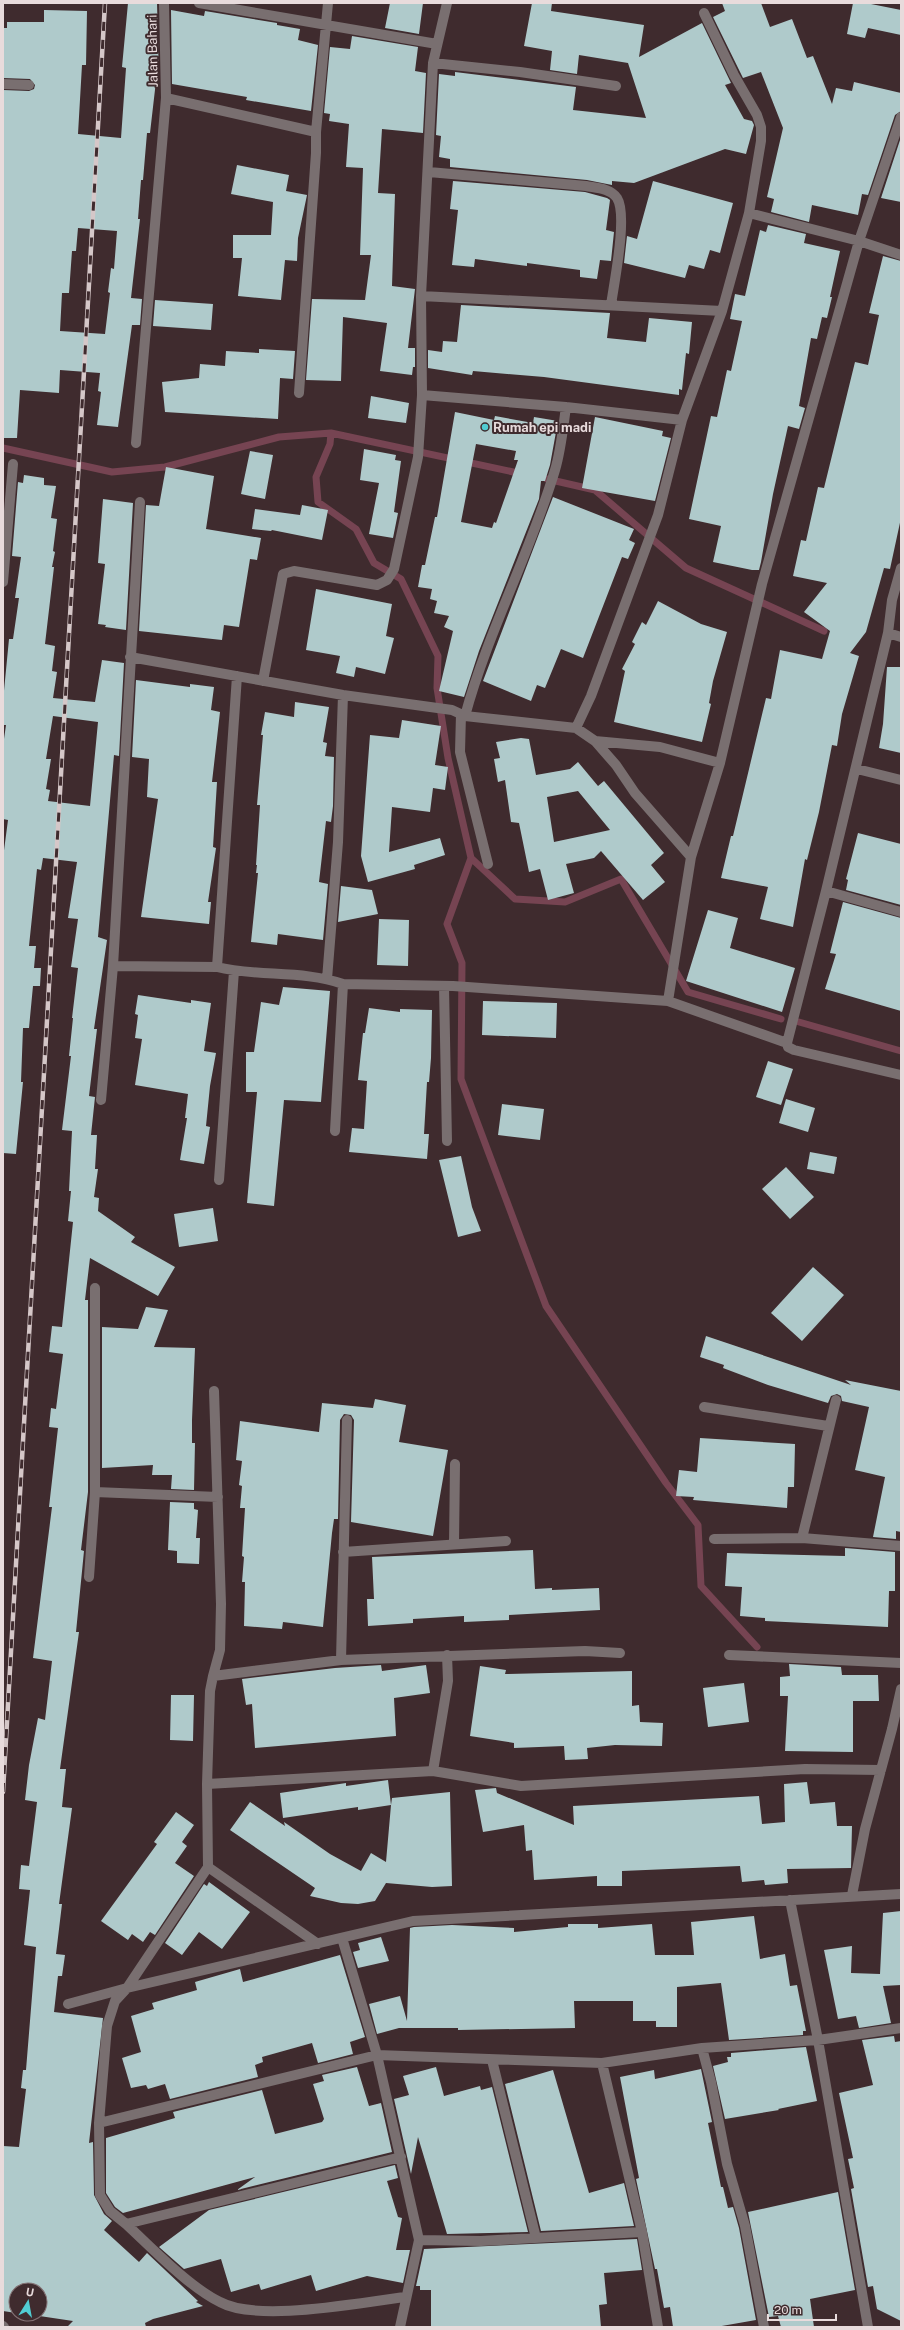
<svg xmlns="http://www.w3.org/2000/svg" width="904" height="2330" viewBox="0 0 904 2330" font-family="'Public Sans',sans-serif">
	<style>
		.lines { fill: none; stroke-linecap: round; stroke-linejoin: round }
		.stream { stroke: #764452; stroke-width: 7 }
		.building { fill: #afcacb; fill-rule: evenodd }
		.minor { stroke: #796f70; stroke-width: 10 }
		.rail-casing { stroke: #d5c7c8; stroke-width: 4.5 }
		.rail { stroke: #3f2b2e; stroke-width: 3; stroke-dasharray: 9; stroke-linecap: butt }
		.poi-dot { fill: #51ccd3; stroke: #3f2b2e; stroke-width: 1.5 }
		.labels { text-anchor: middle; stroke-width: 4; stroke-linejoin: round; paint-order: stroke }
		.street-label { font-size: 13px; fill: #e8dbdc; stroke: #3f2b2e }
		.poi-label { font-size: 13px; font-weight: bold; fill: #e8dbdc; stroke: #3f2b2e; text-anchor: start }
	</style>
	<rect width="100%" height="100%" fill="#3f2b2e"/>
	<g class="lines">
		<!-- stream -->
		<path class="stream" d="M331 433 330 444 316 477 318 502 356 529 374 563 401 579 438 656 437 688 448 758 471 858 447 924 462 963 461 1079 546 1306 666 1483 698 1525 701 1586 757 1647
			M3 448 112 472 165 467 279 437 331 433 523 474
			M547 479 595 490 686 568 824 631
			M471 858 515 899 565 902 621 879 688 992 781 1019
			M799 1022 901 1051"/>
	</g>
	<!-- building -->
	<path class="building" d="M128 3H157L159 81H156L150 133H147L143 180H141L138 219H140L131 298 142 299 140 325H132L118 427 97 425 101 392 98 391 100 373 60 370 59 393 20 390 17 438H3V90L29 91 34 89 35 85 30 79 3 78V28H7V22H44V10L87 11 86 65H82L78 134 121 138 126 68 122 67ZM78 228 117 231 114 269 111 268 108 292 110 293 105 334 60 331 62 293H69L72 251H76Z
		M390 3H423L419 34 385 28Z
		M532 3H552L551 11 644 25 639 57 702 23 731 83 725 85 744 119 752 121 754 125 746 154 725 149 634 183 612 181V185L587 180 450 167V159L439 157 441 136 436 135 439 74 455 76V72L576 87 573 110 646 118 628 63 579 55 577 74 550 70 552 51 524 46Z
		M722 3H761L770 27 792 19 807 58 813 56 832 104 836 88 852 91 854 82 901 93V111L895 115 868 195 862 194 858 215 812 205 809 222 771 212 774 199 767 197 783 128 761 72 743 78 713 17 725 11Z
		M853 3H866L901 10V35L868 28 865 38 847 34Z
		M171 10 204 16 205 11 277 23V25L300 29 298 40 318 45 311 111 246 100 247 97 172 84Z
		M352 36 418 47 415 71 426 73 423 133 382 129 378 193 395 194 392 286 415 289 408 348H415V367H413L412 375 380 371 387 323 343 317 341 381 306 380 312 299 365 300 371 255H360L363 168 346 167 349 124 329 121 330 114 324 113 330 47 350 49Z
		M901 137V202L881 198Z
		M237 165 289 175 286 191 307 195 298 238 297 261 285 260 281 300 238 296 242 258H233V235H271L273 202 231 194Z
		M453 181 585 192 607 198 610 200 606 230 614 232 611 261 600 260 597 279 580 277V270L527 263V266L475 259 474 267 452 265 458 210 450 209Z
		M653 181 733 203 720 253 710 250 704 269 689 265 685 278 624 263 627 236 637 239Z
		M768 225 806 234 804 243 840 251 830 297H832L827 318 822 317 817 339 811 338 799 406 805 408 799 429 788 426 773 494 761 562 759 570H752L713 562 721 526 689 519 711 416 717 417 727 370 731 371 742 321 730 319 735 294 745 296 760 230 766 232Z
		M883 256 901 261V518L890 569 884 568 866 632 850 653 859 656 842 714 837 746 832 745 819 812 807 860 805 859 793 927 760 919 768 887 721 878 731 836H733L766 698 771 699 780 650 822 659 830 631 804 612 827 583 793 576 801 540 806 541 818 487 824 488 855 362 868 365 879 315 869 313Z
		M155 300 213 304 211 330 153 326Z
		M461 305 610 313 607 338 646 342 649 318 692 322 689 354 686 353 682 390 679 389V395L544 377 473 371 472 375 428 368V350L442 352 443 341 457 342Z
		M259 349 295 351 293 379 280 378 278 419 165 412 162 382 199 378 200 364 225 366 226 351 259 353Z
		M371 396 409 403 406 423 368 418Z
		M455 412 494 420 495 416 533 423 534 417 558 421 550 465 545 481H541L539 499 479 651 464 697 439 691 453 631 444 627 449 616 434 613 437 601 430 599 432 589 418 587 422 565H425L435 517H437ZM476 444 516 451 514 460H518L496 523 494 522 492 528 461 522Z
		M595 417 663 431 662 436 671 438 655 501 582 488Z
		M364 449 396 455 395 460 401 461 394 512 398 513 393 538 369 534 379 483 360 480Z
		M250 451 273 455 265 499 241 494Z
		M166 467 214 476 206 529 261 538 257 560 250 559 239 627 224 625 222 640 139 631 146 505 159 506Z
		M24 475 44 478V485L56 486 51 518 57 519 53 551 55 552 52 567H54L45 644 55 646 52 671 57 672 53 698 95 702 102 660 124 663 119 756 114 755 98 937 107 940 94 1029H97L89 1096 95 1097 91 1135H97L95 1169H98L94 1197 99 1198 98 1211 135 1237 131 1242 175 1267 158 1296 90 1258 85 1300H88V1492L81 1550 84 1551 76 1632H79L60 1769H66L62 1807 72 1808 59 1904H62L56 1954 65 1955 62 1976H58L54 2012 103 2018 89 2143 93 2142 94 2195 104 2214 112 2221 104 2230 139 2262 147 2253 198 2301 196 2302 203 2306 153 2319 145 2323 146 2327H67L73 2321 26 2314H40V2290H16V2313L3 2311V2146L19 2147 26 2089 21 2088 23 2070H26L36 1947 24 1945 30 1890 19 1889 21 1865 29 1866 37 1802 25 1800 29 1765 38 1718 45 1720 52 1661 33 1658 52 1507H49L58 1428 49 1427 51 1408 56 1409 63 1354 49 1352 52 1326 62 1327 73 1222 68 1221 71 1191H69L72 1131 62 1130 71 1056H69L73 1018H72L78 968 71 967 78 919 68 918 77 862 43 858 41 870 37 869 29 946H36L34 968H41L40 986H33L29 1028H23L21 1082H23L16 1154 3 1153V858L8 820 3 819V746L6 725H3V701L9 639H13L19 598H15L21 557 12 556 18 482 23 483ZM53 716 98 722 90 806 48 801 50 790 46 789 51 759H46Z
		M553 497 634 529 629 540 635 543 628 559 622 557 583 658 561 649 545 688 537 685 531 701 483 681Z
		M103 499 133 503 126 630 105 627 106 625 98 624 105 564 98 563Z
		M302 505 328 510 322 540 272 530 271 531 252 529 255 509 300 515Z
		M316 589 392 604 386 636 394 638 385 674 356 667 354 677 336 673 340 656 306 650Z
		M658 601 701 624 727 632 713 681 709 703 711 704 702 742 614 722 625 671 622 669 635 644 632 642 642 622 646 625Z
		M887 667H901V753L879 748 883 724Z
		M136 680 190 687V684L214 687 211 710 220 712 212 782H217L213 847 216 848 208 902H211L209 924 141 917 158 799 147 797 149 759 132 757Z
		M295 702 329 707 323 742 327 743 325 756 334 757 333 806 331 822 326 821 319 882 328 884 323 940 278 934 277 945 251 942 258 873H256L257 865H256L260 805H257L263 735H261L265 712 294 717Z
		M402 720 441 726 435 765 448 767 445 790 433 788 430 812 392 807 389 852 440 838 445 855 414 865 415 869 368 882 361 856 370 735 399 738Z
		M521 738 529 739 536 775 570 769 578 762 598 786 604 781 664 853 651 865 665 882 643 900 601 851 594 858 566 864 574 893 548 900 540 869 529 872 519 823 511 822 505 780 498 782 494 759 500 758 496 742ZM578 791 610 830 554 842 547 797Z
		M858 833 901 844V905L846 890 848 880 846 879Z
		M341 886 372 890 378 914 338 922Z
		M843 902 901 918V1011L825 989 836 954 830 953Z
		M708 910 738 918 730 948 795 968 782 1012 686 981Z
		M379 919 409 920 408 966 377 965Z
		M283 987 330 991 321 1102 284 1100 274 1206 247 1203 257 1092H246V1052H254L261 1002 279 1005Z
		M138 995 191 1003V1000L211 1003 204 1051 216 1053 210 1086 206 1126 210 1127 204 1164 180 1160 187 1118H185L188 1094 135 1085 142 1039 135 1038 138 1015 135 1014Z
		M483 1001 557 1003 556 1038 482 1035Z
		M369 1008 400 1012V1009L432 1010 431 1058 429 1082H427L424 1134H429L427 1159 349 1152 352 1128 364 1129 367 1081 358 1080 363 1033H365Z
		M768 1061 793 1069 781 1105 756 1097Z
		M786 1099 815 1108 808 1132 779 1123Z
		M502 1104 544 1109 540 1140 498 1135Z
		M810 1152 837 1157 834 1174 807 1169Z
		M461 1156 472 1207 481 1231 458 1237 439 1160Z
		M786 1167 814 1197 790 1219 762 1189Z
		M213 1208 218 1241 179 1247 174 1214Z
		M813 1267 844 1295 802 1341 771 1313Z
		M146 1307 168 1310 154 1347 195 1348 192 1420V1443H195L194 1490 171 1489 172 1475H152L153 1465 102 1468V1327L138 1329Z
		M706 1336 851 1385 845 1380 901 1391V1532L896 1531V1539L873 1537 885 1477 855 1470 869 1407 842 1401 841 1396 837 1394 831 1396 828 1403 768 1385 723 1368 724 1365 700 1357Z
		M375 1399 406 1405 399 1442 448 1450 433 1536 351 1522 354 1420 351 1415 344 1414 340 1420 338 1519H334L332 1533 323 1627 283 1622 282 1629 244 1626 245 1582H242L244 1557 242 1556 245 1508H240L242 1486 239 1485 242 1461 236 1460 240 1421 319 1432 322 1403 373 1408Z
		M700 1438 795 1444 794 1487H788L787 1508 693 1500 694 1497 676 1496 679 1470 697 1472Z
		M170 1502 194 1503V1509L198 1510 196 1538H200L199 1564 177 1563V1551L168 1550Z
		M845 1548 895 1552V1591H889L888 1627 765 1621V1618L740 1616 742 1587 725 1586 727 1553 845 1556Z
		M533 1550 535 1589 552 1588V1590L599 1588 600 1610 509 1615V1620L464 1622V1616L413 1619V1623L368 1626 367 1599H374L372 1557Z
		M789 1664 841 1667 842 1675H878L879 1701H853V1752L785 1751 788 1696H780V1677L790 1676Z
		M381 1665 382 1671 426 1665 430 1693 394 1698 396 1736 255 1748 252 1704 246 1705 242 1679 335 1668Z
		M480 1666 506 1670 505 1674 632 1671V1706L639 1705 640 1722 663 1723 662 1746 615 1745 587 1748 588 1759 565 1760 564 1746 514 1748V1743L470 1736Z
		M744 1683 749 1722 708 1727 703 1688Z
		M171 1695H194L193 1741 170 1740Z
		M388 1780 391 1805 392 1798 450 1792 452 1886 432 1887 386 1883 375 1901 358 1904 341 1903 310 1896 315 1888 230 1830 250 1802 285 1826 284 1822 330 1854 361 1871 371 1853 386 1862 391 1805 358 1810V1807L283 1818 280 1793 346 1783V1786Z
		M807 1782 810 1804 835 1802 837 1826H852L851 1868 787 1869 788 1883 765 1885 764 1880 742 1882 740 1866 622 1871V1886H597V1876L534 1880 532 1850 526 1851 524 1825 483 1832 475 1790 496 1788 497 1793 574 1825 573 1806 759 1796 762 1824 785 1822 784 1784Z
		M176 1812 194 1825 182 1842 187 1846 175 1863 194 1876 155 1935 150 1932 143 1942 132 1934 128 1940 101 1921 157 1844 154 1842Z
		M209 1882 250 1912 222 1949 199 1932 182 1955 165 1943 204 1884 207 1886Z
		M901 1911V1985L883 1986 891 2023 859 2028 856 2016 838 2019 824 1950 852 1946 851 1973 880 1974 883 1913Z
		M754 1916 760 1959 785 1954 790 1986 797 1985 806 2031H803V2035L729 2040 721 1983 677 1987V2027H656V2021H633V2001H574L575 2028 458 2030V2028H399L377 2034 369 2004 400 1996 407 2021 410 1928 414 1927 452 1925 514 1928V1932L568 1927V1924H598V1928L652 1924 655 1955H694L691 1922Z
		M381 1937 389 1961 358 1968 353 1952 360 1950 358 1943Z
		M340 1955 365 2037 350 2042 353 2054 318 2063 312 2043 262 2057 263 2062 255 2065 258 2077 170 2099 165 2084 148 2089 146 2085 131 2088 122 2058 141 2052 131 2016 154 2009 152 2003 197 1990 195 1982 240 1969 243 1982Z
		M894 2036 895 2042 901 2041V2321L877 2309 873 2286 868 2287 851 2189 854 2188 848 2159 853 2158 839 2093 873 2085 862 2040Z
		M806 2047 817 2101 778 2109 779 2110 725 2119 713 2066 728 2062 727 2057H731V2053Z
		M357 2067 369 2106 381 2103 392 2152 237 2190 255 2177 123 2213 115 2207 106 2193V2138L175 2118 173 2112 262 2090 275 2134 322 2122 324 2119 313 2084 324 2081 322 2075Z
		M436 2067 444 2096 480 2086 481 2090 492 2087 528 2232 447 2234 418 2137 411 2174 394 2099 409 2095 403 2076Z
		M701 2069 712 2122 708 2123 721 2187H723L728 2208 733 2207 739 2228 756 2320 716 2327H673L670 2307 664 2308 657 2269H655L636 2179 639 2178 620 2077 654 2070 655 2079Z
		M553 2070 589 2193 624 2183 634 2226 541 2231 505 2084Z
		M395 2165 398 2178 387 2181 398 2217 402 2218 396 2250H410L403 2283 367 2276 316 2291 311 2275 261 2290 259 2284 231 2292 221 2259 184 2269 159 2247 209 2210Z
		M838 2192 855 2290 810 2299 814 2327H781L778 2316 769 2317 748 2212Z
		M637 2239 642 2270 604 2273 607 2304 599 2305 601 2327H431V2290H420V2286H416L424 2249Z"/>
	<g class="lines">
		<!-- minor -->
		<path class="minor" d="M199 3 437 44
			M704 13 734 75 757 115 761 127V141L749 213
			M433 63 520 72 616 86
			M3 84 29 85
			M166 98 316 132 328 3
			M429 172 586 186C596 188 610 188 617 198 628 215 614 283 611 305
			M421 296 722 311
			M299 393 316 153V132
			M422 395 566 407 682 420
			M136 443 166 98 164 3
			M901 568 892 600 888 633 901 637
			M3 582 13 464
			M888 633 826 891 787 1043 788 1047 794 1050 901 1075
			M130 657 343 695 452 710 465 716 576 728 595 741 660 747 720 763
			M263 681 283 574 294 571 377 585 387 580 394 569 418 457 422 395 421 296 433 63 447 3
			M461 714 460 752 488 864
			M465 716C488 631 530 554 555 470 561 450 563 428 566 407
			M576 728 591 696 658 515 682 420 722 311 749 213 859 241 901 255
			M595 741 616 765 635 793 691 857
			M857 769 901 780
			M826 891 901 912
			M113 966 217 967C258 977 303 970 343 984L453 986 668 1001 787 1043
			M217 967 237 676
			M327 979 338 842 343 695
			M444 986 447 1141
			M668 1001 691 857 720 763 762 584 859 241 901 117
			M101 1100 113 966 140 502
			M335 1131 343 984
			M219 1180 234 971
			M95 1288V1492L218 1497
			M704 1407 828 1426
			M802 1538 836 1400
			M714 1539 802 1538 901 1546
			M454 1544 455 1464
			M343 1552 506 1541
			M89 1577 95 1492
			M729 1655 901 1663
			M341 1660 347 1420
			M213 1676 220 1650 221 1604 214 1391
			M433 1771 448 1681 447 1655
			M207 1784 433 1771 521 1786 805 1769 881 1770
			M208 1867 207 1784 210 1691 213 1676 341 1660 585 1651 620 1653
			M852 1895 865 1829 892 1729 901 1689
			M790 1900 818 2040 868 2327
			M342 1938 377 2055 419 2240 400 2327
			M68 2004 127 1988 208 1867 318 1944
			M702 2048 711 2082 727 2164 745 2226 764 2327
			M492 2060 536 2238
			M602 2063 642 2232 658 2327
			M99 2123 377 2055 602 2063 702 2048 818 2040 901 2028
			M401 2157 126 2224C152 2248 189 2287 220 2302 258 2323 361 2302 406 2297
			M126 2224 110 2211 100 2195 99 2123 107 2026 115 2001 127 1988 413 1921 901 1894
			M419 2240 481 2241 642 2232
			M3 2326 4 2327"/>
		<defs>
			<path id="rail" d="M3 1792 105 3"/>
		</defs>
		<!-- rail casing -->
		<use href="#rail" class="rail-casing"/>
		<!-- rail -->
		<use href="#rail" class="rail"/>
	</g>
	<!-- markers -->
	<circle class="poi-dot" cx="485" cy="427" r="4"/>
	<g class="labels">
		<!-- street labels -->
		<g class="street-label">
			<text transform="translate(152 51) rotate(-91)" y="5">Jalan Bahari</text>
		</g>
		<!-- poi labels -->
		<g class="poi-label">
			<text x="493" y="432">Rumah epi madi</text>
		</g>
	</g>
	<!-- border -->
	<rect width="904" height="2330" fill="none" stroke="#e8dbdc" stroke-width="8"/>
	<!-- north arrow -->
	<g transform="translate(28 2302) rotate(11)"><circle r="19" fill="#3f2b2e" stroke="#837174"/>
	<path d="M0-3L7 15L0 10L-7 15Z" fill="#51ccd3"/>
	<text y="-6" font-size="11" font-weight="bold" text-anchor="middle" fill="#e8dbdc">U</text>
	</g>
	<!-- scale -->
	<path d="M768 2314v6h68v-6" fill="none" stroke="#e8dbdc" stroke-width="2"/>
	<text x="774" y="2314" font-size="12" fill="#e8dbdc" stroke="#3f2b2e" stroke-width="3" paint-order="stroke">20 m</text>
</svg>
